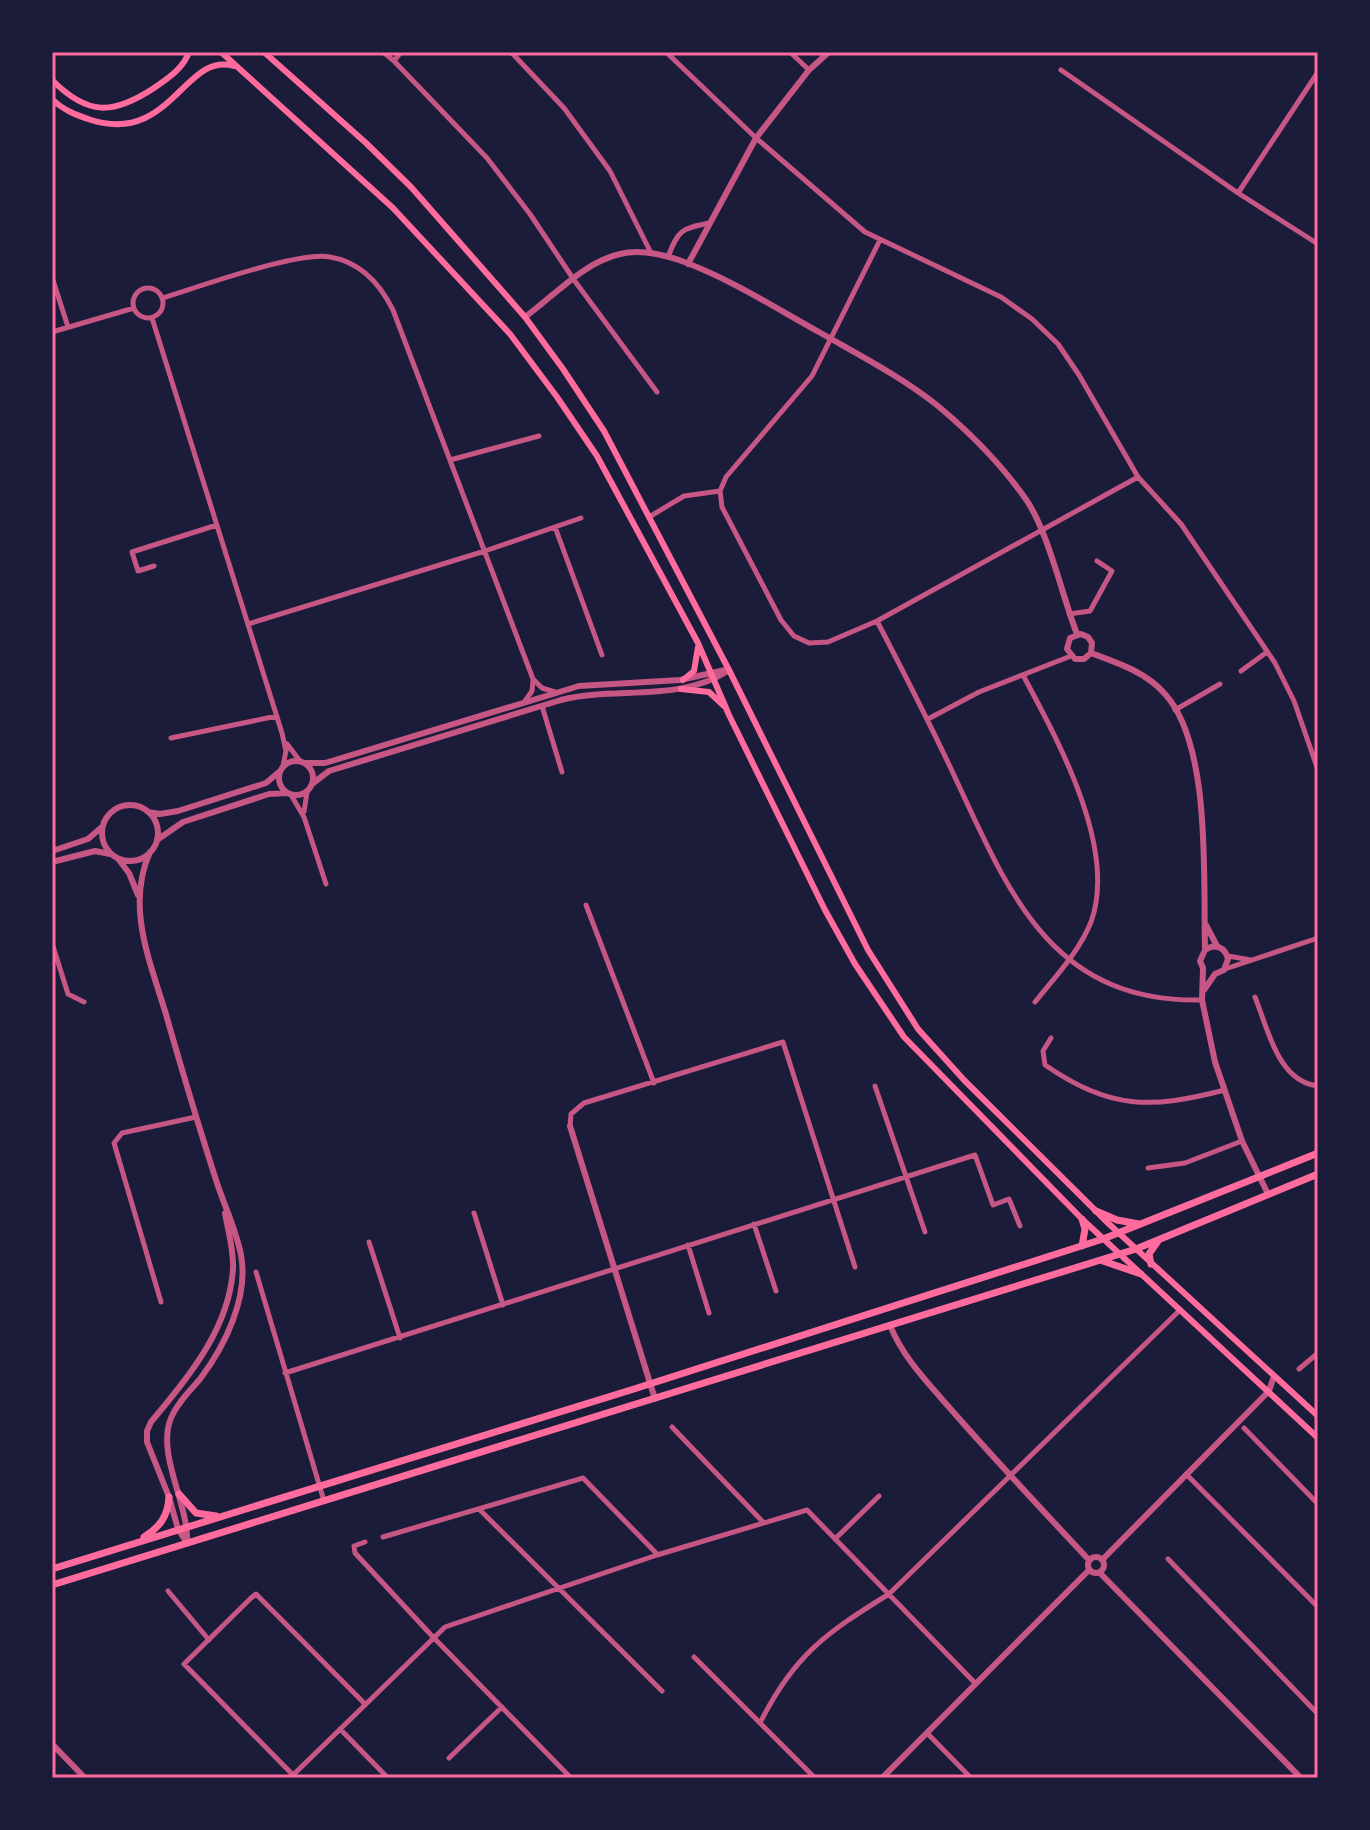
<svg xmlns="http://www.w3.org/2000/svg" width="1370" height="1830" viewBox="0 0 1370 1830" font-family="'Archivo Narrow',sans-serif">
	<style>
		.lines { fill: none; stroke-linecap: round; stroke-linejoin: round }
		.minor { stroke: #c65784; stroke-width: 5 }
		.tertiary { stroke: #c65784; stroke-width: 6 }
		.secondary { stroke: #ff6b9d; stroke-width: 6 }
		.primary { stroke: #ff6b9d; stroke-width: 7 }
		.neatline { fill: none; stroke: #ff6b9d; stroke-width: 3 }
	</style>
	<rect width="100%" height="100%" fill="#1b1b3a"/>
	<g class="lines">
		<!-- minor -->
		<path class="minor" d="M383 52 394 61 487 158 530 214 574 280 657 392
			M511 52 564 108 610 171 651 253
			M666 52 756 138 865 232 1001 297 1032 319 1058 344 1079 375 1138 477 1181 524 1275 663 1294 701 1318 770
			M790 52 809 70
			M394 61 401 52
			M1061 70 1238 193 1318 244
			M1238 193 1318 72
			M880 240 812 376 726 477 720 491 722 507 781 620 794 636 809 643 828 642 877 621 1138 477
			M668 257C678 230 682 228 710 223
			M52 277 68 327
			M133 303a15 15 0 1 1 30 0a15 15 0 1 1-30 0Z
			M163 298C198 287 298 251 330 257 361 262 380 284 393 310L533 679 542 688 555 692
			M152 318 282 733 286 751 283 766
			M52 332 134 308
			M450 460 539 436
			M649 517 684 496 720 491
			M555 527 602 655
			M154 566 138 571 132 552 217 525
			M1069 614 1090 611 1112 571 1097 561
			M877 621C903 671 929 722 953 773 1008 891 1050 1003 1202 1000
			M248 624 485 551 581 518
			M1241 671 1267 652
			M1023 675C1057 739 1118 848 1091 922 1079 952 1055 977 1035 1002
			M525 701 532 691 533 680
			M542 706 562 772
			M1175 710 1220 684
			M928 719 979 692 1071 656
			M171 738 277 716
			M287 744 300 761
			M291 795 304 817 326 884
			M304 812 307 792
			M586 905 654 1083
			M52 943 68 994 84 1002
			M1228 956 1251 960
			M1225 969 1318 938
			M1255 997C1268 1029 1278 1082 1318 1086
			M1051 1038 1043 1051 1045 1065C1111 1110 1150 1109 1225 1090
			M875 1086 925 1232
			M570 1126 571 1114 584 1103 783 1042 855 1267
			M1148 1168 1185 1163 1242 1141
			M474 1213 503 1305
			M754 1224 776 1291
			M369 1242 400 1338
			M688 1245 709 1313
			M256 1272 324 1501
			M161 1302 114 1143 122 1133 196 1117
			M1299 1369 1318 1353
			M285 1373 975 1155 993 1205 1009 1199 1020 1226
			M672 1427 762 1521
			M1244 1428 1318 1504
			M1186 1474 1318 1607
			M479 1509 662 1691
			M383 1537 583 1478 657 1554
			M835 1539 879 1496
			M365 1542 354 1546 355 1553 433 1637 571 1778
			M1168 1559 1318 1714
			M168 1591 209 1640
			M694 1657 815 1778
			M760 1723C794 1655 826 1633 889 1594L1180 1310
			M340 1729 388 1778
			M927 1733 971 1778
			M449 1758 502 1707
			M293 1775 184 1664 251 1598 256 1594 365 1704
			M290 1778 445 1627 657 1555 807 1510 976 1684
			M1315 1778 1318 1775"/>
		<!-- tertiary -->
		<path class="tertiary" d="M688 264 756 138 809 70 829 52
			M525 317C554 296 584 262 620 254 639 249 661 254 679 260 729 278 774 307 819 332 859 355 902 377 938 406 969 432 1001 464 1025 498 1048 530 1062 596 1077 634
			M1091 653 1092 643 1088 637 1081 634 1070 638 1067 649 1075 659H1084L1091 653C1118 663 1146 672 1165 694 1212 746 1203 882 1205 950L1200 961 1203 968 1202 1000 1215 1062 1242 1141 1268 1194
			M279 778a17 17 0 1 1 34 0a17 17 0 1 1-34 0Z
			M305 763H325L579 686 680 680 725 670
			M312 784 329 771 561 700C616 686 680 703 729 670
			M102 833a28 28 0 1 1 56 0a28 28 0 1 1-56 0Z
			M148 812 160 814 178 811 266 783 279 772
			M157 840 183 822 269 794 288 793
			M52 851 88 839 103 826
			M150 852C126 905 149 959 165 1011 181 1067 198 1124 216 1180 224 1205 236 1229 241 1255 249 1297 225 1346 200 1379 190 1391 177 1403 171 1418 156 1454 189 1504 187 1543
			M119 860 129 873 138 895
			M52 862 95 851 110 854
			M1206 925 1217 946
			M1204 990 1215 974 1224 970 1228 959C1225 947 1215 943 1205 950
			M570 1126 655 1399
			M890 1325C903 1359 932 1387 955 1414 999 1464 1044 1512 1089 1560
			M187 1543 178 1529 169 1497 147 1442V1431L151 1422C188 1377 229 1330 233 1269 234 1250 228 1231 225 1213
			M1088 1565a8 8 0 1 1 16 0a8 8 0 1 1-16 0Z
			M1102 1560 1269 1391 1274 1376
			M1100 1573 1301 1778
			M52 1744 85 1778
			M882 1778 1089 1570"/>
		<!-- secondary -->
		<path class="secondary" d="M221 52 393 208 510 334 557 397 597 456 698 643 729 715 825 910 855 964 904 1037 1082 1219 1318 1438
			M264 52 366 143 411 187 525 317 563 369 604 431 729 670 868 950 918 1029 964 1080 1109 1224 1318 1416
			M52 80C88 116 113 115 154 88 168 78 183 69 189 52
			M52 99C63 110 76 115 91 120 171 145 185 51 234 66
			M683 680 694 671 698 647
			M681 689 709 692 724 706"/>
		<!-- primary -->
		<path class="primary" d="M1096 1211 1117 1220 1139 1224
			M1082 1219 1085 1229 1082 1246
			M1103 1261 1141 1274
			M1151 1264 1149 1254 1158 1241
			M179 1494 196 1513 216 1516
			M144 1537C160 1527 168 1516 169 1497
			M52 1569 634 1389 1103 1239 1318 1153
			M52 1585 1136 1249 1318 1174"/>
	</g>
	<!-- border -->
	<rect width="1370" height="1830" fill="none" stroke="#1b1b3a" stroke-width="108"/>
	<rect x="54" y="54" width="1262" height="1722" class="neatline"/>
</svg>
